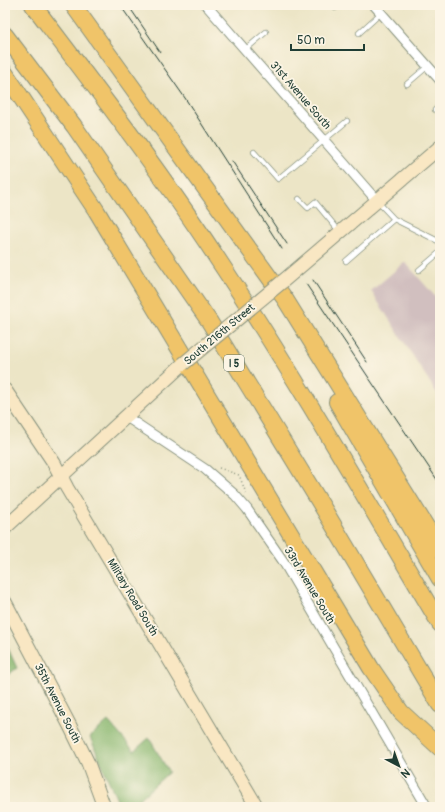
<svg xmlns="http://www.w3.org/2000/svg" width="445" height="812" viewBox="0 0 445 812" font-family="Pangolin,sans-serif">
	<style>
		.industrial { fill: #d1bfbf }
		.forest { fill: #89b76f; stroke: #547a52 }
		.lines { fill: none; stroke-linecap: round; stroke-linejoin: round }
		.lane-casing { stroke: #86917d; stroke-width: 6 }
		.street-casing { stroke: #86917d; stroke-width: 11 }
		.secondary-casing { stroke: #86917d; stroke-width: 15 }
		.highway-casing { stroke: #86917d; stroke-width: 18 }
		.path { stroke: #86917d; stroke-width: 1.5; stroke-dasharray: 1 3; stroke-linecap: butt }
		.lane { stroke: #fff; stroke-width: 4.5 }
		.street { stroke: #fff; stroke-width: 9 }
		.secondary { stroke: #f9e7c3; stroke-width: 13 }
		.highway { stroke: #f0c469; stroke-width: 16 }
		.tram { stroke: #1f3d34; stroke-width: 1 }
		.secondary-bridge-casing { stroke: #86917d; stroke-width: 15; stroke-linecap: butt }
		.secondary-bridge { stroke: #f9e7c3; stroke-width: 13 }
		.labels { text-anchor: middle; stroke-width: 3.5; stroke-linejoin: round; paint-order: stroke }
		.shield { fill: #fcf5e5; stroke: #617469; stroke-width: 1 }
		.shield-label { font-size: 10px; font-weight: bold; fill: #1f3d34 }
		.street-label { font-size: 11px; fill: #1f3d34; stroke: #fcf5e5 }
	</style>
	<rect width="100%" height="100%" fill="#fcf5e5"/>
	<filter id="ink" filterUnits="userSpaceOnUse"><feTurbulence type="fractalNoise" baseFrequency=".025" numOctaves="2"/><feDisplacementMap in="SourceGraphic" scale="8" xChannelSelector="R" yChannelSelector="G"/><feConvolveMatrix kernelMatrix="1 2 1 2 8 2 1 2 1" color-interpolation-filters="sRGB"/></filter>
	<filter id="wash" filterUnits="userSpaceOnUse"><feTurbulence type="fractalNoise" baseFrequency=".012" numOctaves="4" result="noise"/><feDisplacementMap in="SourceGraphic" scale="16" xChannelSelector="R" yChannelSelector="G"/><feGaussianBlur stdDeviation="0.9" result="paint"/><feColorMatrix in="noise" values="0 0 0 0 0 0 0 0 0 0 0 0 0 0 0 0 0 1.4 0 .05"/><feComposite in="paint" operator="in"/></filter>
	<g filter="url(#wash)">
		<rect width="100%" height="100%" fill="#ece5c6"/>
		<!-- industrial -->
		<path class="industrial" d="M405 262 440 302V398L371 291Z"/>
		<!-- forest -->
		<path class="forest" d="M5 642 17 668 5 677Z
			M108 721 134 751 149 738 169 772 131 807H120L90 737Z"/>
	</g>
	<g filter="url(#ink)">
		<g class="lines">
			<defs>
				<path id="lane" d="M335 8 339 5
					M359 33 381 13
					M245 50 266 32
					M407 84 428 66
					M435 110 440 105
					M254 152 278 179 347 121
					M299 199 308 208 315 202 340 232
					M378 202 394 219 440 242
					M346 261 394 219
					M419 270 440 252"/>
				<path id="street" d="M206 5 378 202
					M374 5 440 80
					M125 416 205 469 235 495 247 509 283 561 427 807"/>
				<path id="secondary" d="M282 282 440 147
					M5 390 54 463 67 488 257 807
					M5 528 183 364
					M5 602 70 726 88 763 104 807"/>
				<path id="highway" d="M33 5C96 88 160 171 217 258 296 377 367 501 440 624
					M73 5 285 299 440 549
					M5 35 74 126 209 321 319 501 440 705
					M5 73 96 210 371 668 401 712 440 748
					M337 402 440 579"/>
			</defs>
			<!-- lane casing -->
			<use href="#lane" class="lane-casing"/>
			<!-- street casing -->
			<use href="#street" class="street-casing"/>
			<!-- secondary casing -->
			<use href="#secondary" class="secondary-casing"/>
			<!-- highway casing -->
			<use href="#highway" class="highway-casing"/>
			<!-- path -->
			<path class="path" d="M219 468 239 475 246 493"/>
			<!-- lane -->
			<use href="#lane" class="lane"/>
			<!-- street -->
			<use href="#street" class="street"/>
			<!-- secondary -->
			<use href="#secondary" class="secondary"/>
			<!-- highway -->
			<use href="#highway" class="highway"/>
			<!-- tram -->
			<path class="tram" d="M120 5 185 98 282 249
				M128 5 160 52
				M232 161 287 244
				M313 280 367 362
				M306 284 440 484"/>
			<defs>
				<path id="secondary-bridge" d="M183 364 282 282"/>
			</defs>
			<!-- secondary-bridge casing -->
			<use href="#secondary-bridge" class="secondary-bridge-casing"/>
			<!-- secondary-bridge -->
			<use href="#secondary-bridge" class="secondary-bridge"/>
		</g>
	</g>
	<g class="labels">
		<!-- shield labels -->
		<rect class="shield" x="224" y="355" width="20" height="16" rx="3"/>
		<g class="shield-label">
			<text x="234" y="367">I 5</text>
		</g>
		<!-- street labels -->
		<g class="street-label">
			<text transform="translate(301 95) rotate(49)" y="4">31st Avenue South</text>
			<text transform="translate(219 334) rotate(-40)" y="4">South 216th Street</text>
			<text transform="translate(310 585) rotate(59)" y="4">33rd Avenue South</text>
			<text transform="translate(133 597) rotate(59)" y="4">Military Road South</text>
			<text transform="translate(58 703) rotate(63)" y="4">35th Avenue South</text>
		</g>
	</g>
	<!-- margin -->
	<rect width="445" height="812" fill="none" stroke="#fcf5e5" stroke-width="20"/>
	<!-- north arrow -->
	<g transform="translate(399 766) rotate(139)" stroke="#fcf5e5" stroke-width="3" paint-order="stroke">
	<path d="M0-3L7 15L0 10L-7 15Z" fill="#1f3d34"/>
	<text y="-6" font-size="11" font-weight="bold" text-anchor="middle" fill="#1f3d34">N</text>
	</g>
	<!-- scale -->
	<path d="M291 44v6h73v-6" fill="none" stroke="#1f3d34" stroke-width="2"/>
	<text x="297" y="44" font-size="12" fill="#1f3d34" stroke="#fcf5e5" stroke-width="3" paint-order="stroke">50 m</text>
</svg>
